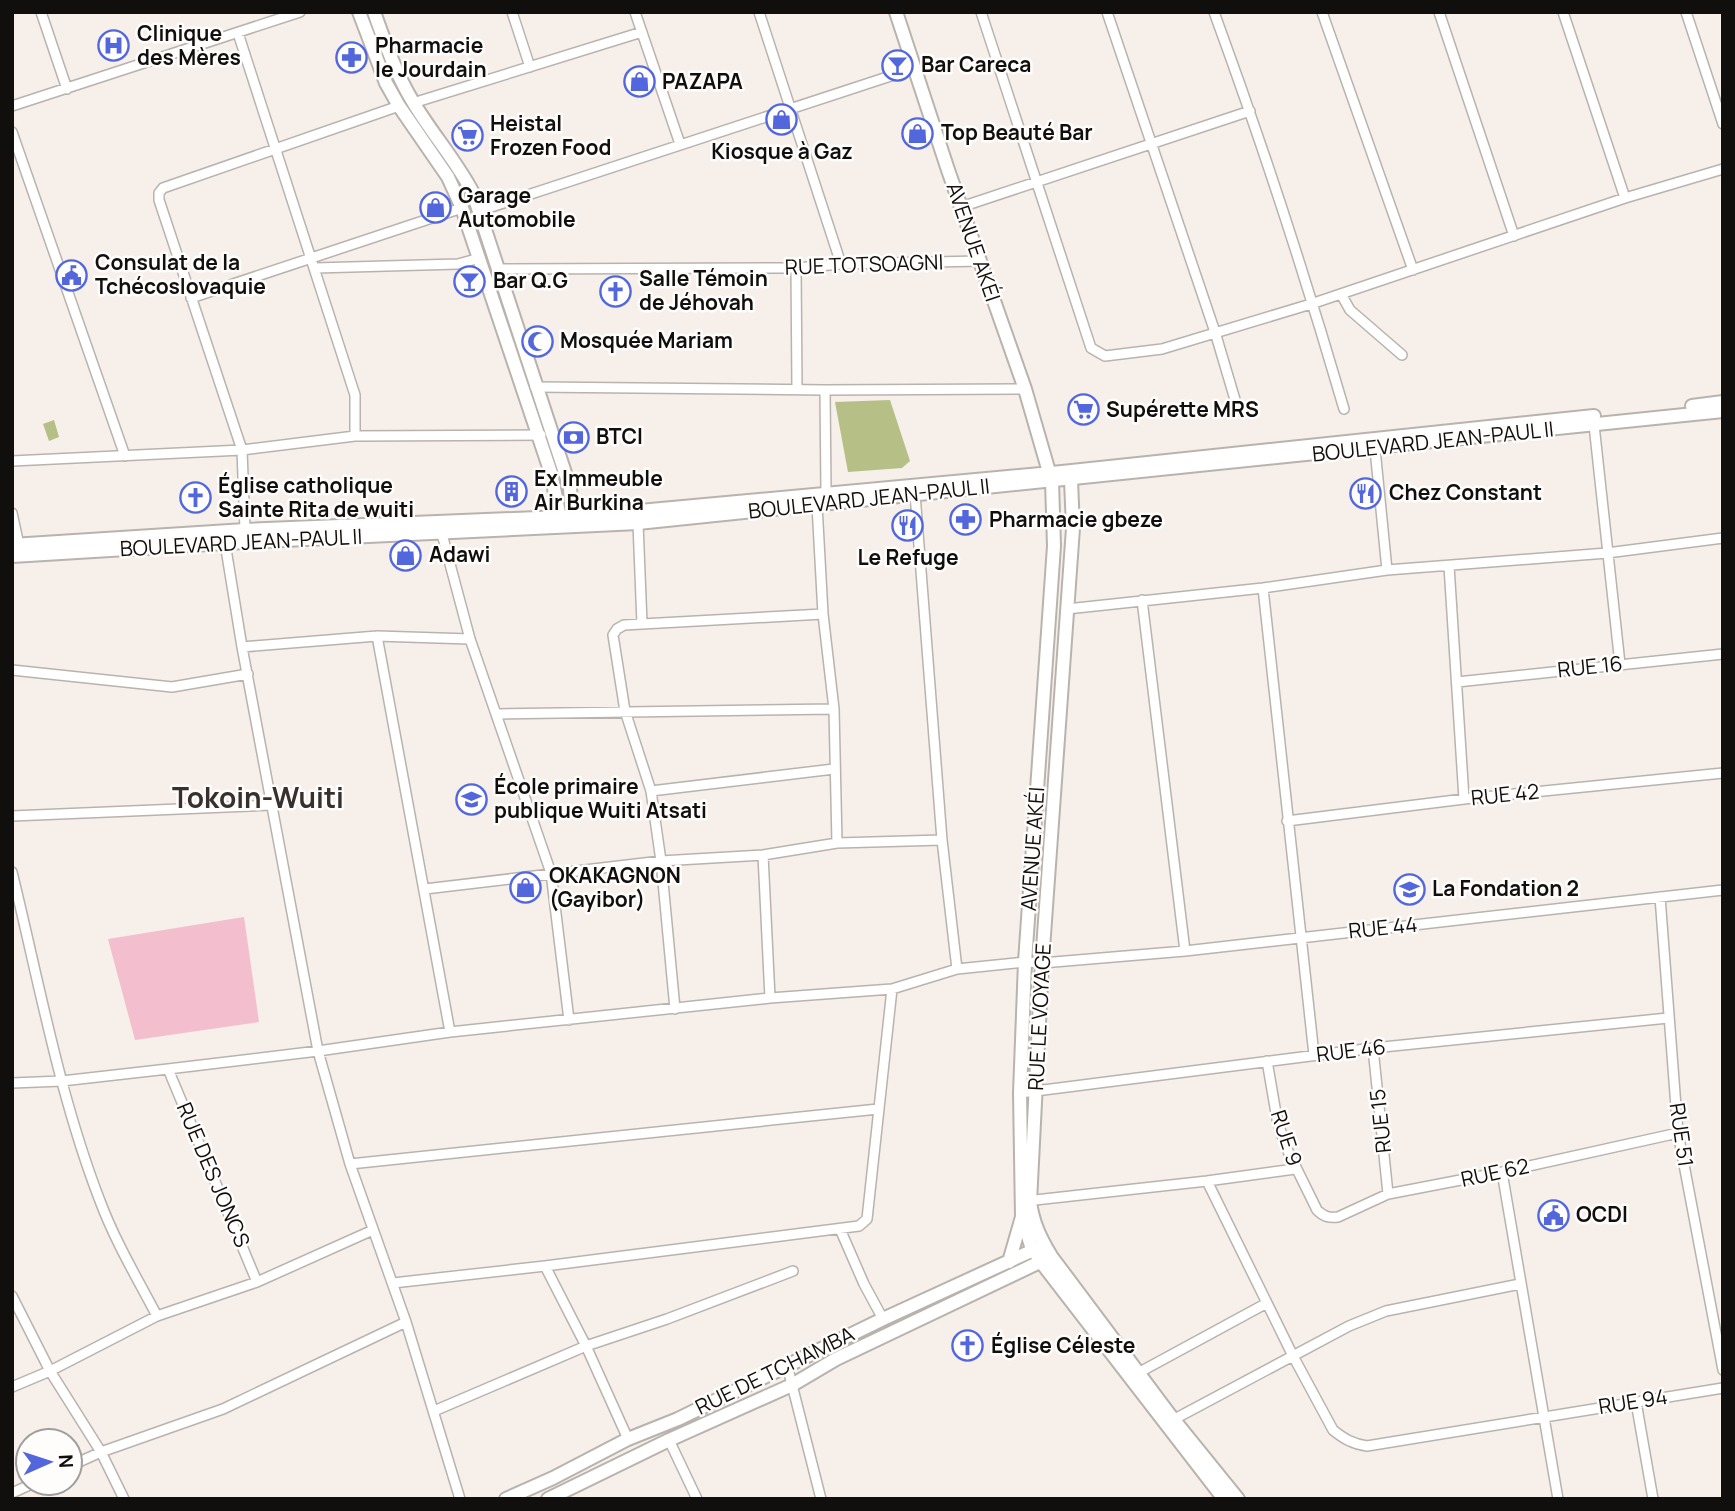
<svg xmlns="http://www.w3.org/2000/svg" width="1735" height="1511" viewBox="0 0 1735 1511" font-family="Manrope,sans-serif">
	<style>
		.pitch { fill: #f3bece }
		.water { fill: #b6bf85 }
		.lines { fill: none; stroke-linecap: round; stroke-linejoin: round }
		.street-casing { stroke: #b9b3ae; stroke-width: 12 }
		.secondary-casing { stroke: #b9b3ae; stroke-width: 16 }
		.street { stroke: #fff; stroke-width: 9 }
		.secondary { stroke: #fff; stroke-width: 12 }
		.labels { text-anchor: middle; stroke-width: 5; stroke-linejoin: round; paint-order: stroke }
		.poi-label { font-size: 21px; font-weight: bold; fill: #110f0d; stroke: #fffdfc; text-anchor: start }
		.street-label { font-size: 21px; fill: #110f0d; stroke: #fffdfc }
		.district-label { font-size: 28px; font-weight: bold; fill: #36312d; stroke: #fffdfc }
	</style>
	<rect width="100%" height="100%" fill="#f6efea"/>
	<!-- pitch -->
	<path class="pitch" d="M244 917 259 1022 135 1040 108 939Z"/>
	<!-- water -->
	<path class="water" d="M890 400 910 461 902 468 848 472 835 402Z
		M54 420 59 437 49 441 43 424Z"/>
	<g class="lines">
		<defs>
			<path id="street" d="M41 12 67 89
				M512 12 530 67
				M635 12 680 144
				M759 12 841 264
				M981 12 1091 348 1105 356 1162 349 1311 304 1625 198 1723 169
				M1107 12 1215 332 1236 403
				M1214 12C1262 143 1305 275 1344 409
				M1322 12 1413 270
				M1439 12 1514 236
				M1563 12 1625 198
				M1686 12 1723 124
				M238 33 355 395V436
				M413 103 642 32
				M12 106 300 12
				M12 132 125 456
				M961 207 1250 111
				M479 211 915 68
				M315 268 458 264 480 258
				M796 268 797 389
				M497 269 796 268 841 264 980 261
				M1341 294 1350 310 1402 355
				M191 298 462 208
				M535 387 825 390
				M1594 425 1620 664
				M1375 449 1387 570
				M12 461 242 450 355 436 541 435
				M826 493 825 390 1025 389
				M915 494 942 840 957 969
				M817 505 823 614 834 709 837 843
				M12 513 19 545
				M638 523 642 624
				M245 530 242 450 159 200V193L163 188 399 106
				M442 534 470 639 551 873 569 1020
				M225 543 242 647 318 1051 350 1164 406 1322 460 1499
				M1449 566 1464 799
				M1263 588 1314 1055
				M1142 600 1185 951
				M1067 609 1263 588 1387 570 1607 553 1723 538
				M377 636 450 1032
				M242 647 377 636 470 639
				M12 670 172 687 248 674
				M1457 682 1723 654
				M498 714 834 709
				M651 791 834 769
				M12 816 271 805
				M1287 821 1464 799 1723 773
				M763 855 770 998
				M12 872C39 982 59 1095 100 1201 115 1241 137 1278 157 1316
				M425 889 661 861 763 855 837 843 942 840
				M1660 897 1678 1133 1723 1370
				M675 1009 661 861 651 791 625 711 613 635 617 629 624 625 823 614
				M1373 1048 1388 1194
				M1267 1061 1277 1119 1285 1145 1317 1210C1324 1217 1329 1218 1338 1217L1388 1194 1502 1172 1678 1133
				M168 1069 257 1282
				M12 1083 62 1081 168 1069 318 1051 450 1032 770 998 892 989 957 969 1025 962 1042 963 1185 951 1723 890
				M1020 1093 1373 1048 1668 1018
				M350 1164 878 1109
				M1502 1172 1558 1499
				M1207 1181 1293 1356 1333 1430C1344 1439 1353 1444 1367 1446L1723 1388
				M1026 1201 1207 1181 1295 1169
				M840 1229 864 1284 883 1319
				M545 1266 586 1346 628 1439
				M393 1283 545 1266 859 1226 867 1219 892 989
				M12 1296 50 1371 101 1452 124 1499
				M787 1365 821 1499
				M1138 1373 1267 1303
				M12 1387 50 1371 157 1316 257 1282 373 1230
				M1636 1402 1653 1499
				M434 1411 586 1346 667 1319 793 1271
				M1169 1422 1349 1326 1386 1311 1520 1284
				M669 1440 697 1499
				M70 1466 101 1452 223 1409 406 1322
				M12 1493 34 1483"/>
			<path id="secondary" d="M359 12 386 83 399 106 448 177 462 208 551 473 560 518 565 525
				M374 12C385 43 396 74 413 102 432 134 455 159 473 193L570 488 572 517 576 522
				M896 12 948 170 1025 389 1049 472
				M1692 406 1723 402
				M1047 475 1052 481 1054 546 1025 962 1020 1093 1022 1217 1031 1246 1041 1262 1224 1499
				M1067 476 1071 480 1073 528 1042 963 1030 1202C1033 1223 1040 1238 1051 1256L1170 1415 1238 1499
				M12 545 245 530 585 516 1062 472 1594 416
				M12 556 225 543 638 523 1723 411
				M1009 1262 1022 1217
				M506 1499 553 1478 628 1439 678 1419 883 1319 1040 1247
				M548 1499 669 1440 792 1385 836 1359 1046 1259"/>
		</defs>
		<!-- street casing -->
		<use href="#street" class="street-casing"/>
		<!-- secondary casing -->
		<use href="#secondary" class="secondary-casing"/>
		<!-- street -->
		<use href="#street" class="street"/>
		<!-- secondary -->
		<use href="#secondary" class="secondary"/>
	</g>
	<!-- icons -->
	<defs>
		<symbol id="hospital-ring" viewBox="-11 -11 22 22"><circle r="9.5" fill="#fffdfc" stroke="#5267dc" stroke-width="1.5"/><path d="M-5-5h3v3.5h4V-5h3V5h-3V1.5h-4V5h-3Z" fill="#5267dc"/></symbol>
		<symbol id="pharmacy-ring" viewBox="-11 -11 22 22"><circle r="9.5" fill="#fffdfc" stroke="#5267dc" stroke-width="1.5"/><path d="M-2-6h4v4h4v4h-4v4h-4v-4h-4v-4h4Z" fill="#5267dc"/></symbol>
		<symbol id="bar-ring" viewBox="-11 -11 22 22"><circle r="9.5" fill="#fffdfc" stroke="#5267dc" stroke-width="1.5"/><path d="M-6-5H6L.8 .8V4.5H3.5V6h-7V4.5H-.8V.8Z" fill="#5267dc"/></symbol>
		<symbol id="shop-ring" viewBox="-11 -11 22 22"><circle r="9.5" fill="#fffdfc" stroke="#5267dc" stroke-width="1.5"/><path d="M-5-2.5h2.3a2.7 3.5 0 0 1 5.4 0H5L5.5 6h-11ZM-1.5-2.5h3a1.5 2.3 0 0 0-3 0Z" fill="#5267dc"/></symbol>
		<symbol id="supermarket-ring" viewBox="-11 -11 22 22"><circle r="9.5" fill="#fffdfc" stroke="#5267dc" stroke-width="1.5"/><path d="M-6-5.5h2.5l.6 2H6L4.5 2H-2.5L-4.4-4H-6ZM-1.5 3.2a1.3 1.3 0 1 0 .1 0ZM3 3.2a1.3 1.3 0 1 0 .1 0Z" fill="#5267dc"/></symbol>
		<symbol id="civic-ring" viewBox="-11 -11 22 22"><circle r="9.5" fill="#fffdfc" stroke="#5267dc" stroke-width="1.5"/><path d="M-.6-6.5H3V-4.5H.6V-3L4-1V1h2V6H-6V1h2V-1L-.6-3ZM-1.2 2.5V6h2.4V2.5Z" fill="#5267dc"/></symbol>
		<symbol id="church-ring" viewBox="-11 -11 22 22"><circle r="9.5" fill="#fffdfc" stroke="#5267dc" stroke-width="1.5"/><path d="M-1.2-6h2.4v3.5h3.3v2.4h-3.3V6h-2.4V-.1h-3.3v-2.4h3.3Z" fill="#5267dc"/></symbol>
		<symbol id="mosque-ring" viewBox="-11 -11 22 22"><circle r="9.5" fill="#fffdfc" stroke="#5267dc" stroke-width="1.5"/><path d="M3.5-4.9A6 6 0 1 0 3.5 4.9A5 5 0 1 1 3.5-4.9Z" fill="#5267dc"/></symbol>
		<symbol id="bank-ring" viewBox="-11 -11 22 22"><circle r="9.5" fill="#fffdfc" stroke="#5267dc" stroke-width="1.5"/><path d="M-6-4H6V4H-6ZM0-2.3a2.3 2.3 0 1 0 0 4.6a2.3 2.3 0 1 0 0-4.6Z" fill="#5267dc"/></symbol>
		<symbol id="building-ring" viewBox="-11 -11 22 22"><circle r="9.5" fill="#fffdfc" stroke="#5267dc" stroke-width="1.5"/><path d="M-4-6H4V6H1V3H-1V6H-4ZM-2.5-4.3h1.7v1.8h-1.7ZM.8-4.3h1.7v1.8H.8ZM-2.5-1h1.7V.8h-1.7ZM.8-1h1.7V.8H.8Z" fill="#5267dc"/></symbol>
		<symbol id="restaurant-ring" viewBox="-11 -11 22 22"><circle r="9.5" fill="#fffdfc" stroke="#5267dc" stroke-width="1.5"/><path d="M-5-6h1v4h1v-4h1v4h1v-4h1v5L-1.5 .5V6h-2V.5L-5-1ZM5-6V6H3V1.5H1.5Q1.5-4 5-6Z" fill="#5267dc"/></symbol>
		<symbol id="school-ring" viewBox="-11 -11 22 22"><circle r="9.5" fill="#fffdfc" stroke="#5267dc" stroke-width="1.5"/><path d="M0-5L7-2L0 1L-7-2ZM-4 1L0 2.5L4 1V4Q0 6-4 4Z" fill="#5267dc"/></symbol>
	</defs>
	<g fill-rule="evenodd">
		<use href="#hospital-ring" x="96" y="28" width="35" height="35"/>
		<use href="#pharmacy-ring" x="334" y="40" width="35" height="35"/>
		<use href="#bar-ring" x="880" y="48" width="35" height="35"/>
		<use href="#shop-ring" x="622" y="64" width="35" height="35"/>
		<use href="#shop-ring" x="764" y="102" width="35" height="35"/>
		<use href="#shop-ring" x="900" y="116" width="35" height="35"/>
		<use href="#supermarket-ring" x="450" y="118" width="35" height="35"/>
		<use href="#shop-ring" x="418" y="190" width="35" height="35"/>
		<use href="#civic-ring" x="54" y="258" width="35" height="35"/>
		<use href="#bar-ring" x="452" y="264" width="35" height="35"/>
		<use href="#church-ring" x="598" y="274" width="35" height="35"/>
		<use href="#mosque-ring" x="520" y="324" width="35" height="35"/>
		<use href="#supermarket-ring" x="1066" y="392" width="35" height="35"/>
		<use href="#bank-ring" x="556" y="420" width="35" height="35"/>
		<use href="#building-ring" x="494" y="474" width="35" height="35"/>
		<use href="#restaurant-ring" x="1348" y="476" width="35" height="35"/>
		<use href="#church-ring" x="178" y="480" width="35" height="35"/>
		<use href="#pharmacy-ring" x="948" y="502" width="35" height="35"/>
		<use href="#restaurant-ring" x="890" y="508" width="35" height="35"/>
		<use href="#shop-ring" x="388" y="538" width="35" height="35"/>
		<use href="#school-ring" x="454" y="782" width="35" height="35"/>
		<use href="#shop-ring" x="508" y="870" width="35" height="35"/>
		<use href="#school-ring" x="1392" y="872" width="35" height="35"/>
		<use href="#civic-ring" x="1536" y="1198" width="35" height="35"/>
		<use href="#church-ring" x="950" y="1328" width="35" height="35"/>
	</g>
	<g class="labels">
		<!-- poi labels -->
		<g class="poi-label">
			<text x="137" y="41">Clinique<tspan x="137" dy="24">des Mères</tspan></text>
			<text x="375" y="53">Pharmacie<tspan x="375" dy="24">le Jourdain</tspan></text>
			<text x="921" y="72">Bar Careca</text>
			<text x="662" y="89">PAZAPA</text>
			<text x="490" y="131">Heistal<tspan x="490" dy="24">Frozen Food</tspan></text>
			<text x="941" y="140">Top Beauté Bar</text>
			<text x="782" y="159" text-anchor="middle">Kiosque à Gaz</text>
			<text x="458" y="203">Garage<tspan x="458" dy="24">Automobile</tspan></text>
			<text x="95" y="270">Consulat de la<tspan x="95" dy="24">Tchécoslovaquie</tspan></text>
			<text x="639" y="286">Salle Témoin<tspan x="639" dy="24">de Jéhovah</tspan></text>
			<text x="493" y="288">Bar Q.G</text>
			<text x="560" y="348">Mosquée Mariam</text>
			<text x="1106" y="417">Supérette MRS</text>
			<text x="596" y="444">BTCI</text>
			<text x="534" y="486">Ex Immeuble<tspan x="534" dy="24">Air Burkina</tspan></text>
			<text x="218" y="493">Église catholique<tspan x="218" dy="24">Sainte Rita de wuiti</tspan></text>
			<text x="1389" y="500">Chez Constant</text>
			<text x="989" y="527">Pharmacie gbeze</text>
			<text x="429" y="562">Adawi</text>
			<text x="908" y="565" text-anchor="middle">Le Refuge</text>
			<text x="494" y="794">École primaire<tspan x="494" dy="24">publique Wuiti Atsati</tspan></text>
			<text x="549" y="883">OKAKAGNON<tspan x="549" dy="24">(Gayibor)</tspan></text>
			<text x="1432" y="896">La Fondation 2</text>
			<text x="1576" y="1222">OCDI</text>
			<text x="991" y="1353">Église Céleste</text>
		</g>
		<!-- street labels -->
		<g class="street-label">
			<text transform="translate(973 242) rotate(71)" y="7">AVENUE AKÉI</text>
			<text transform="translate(864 265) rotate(-2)" y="7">RUE TOTSOAGNI</text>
			<text transform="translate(1433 442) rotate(-6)" y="7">BOULEVARD JEAN-PAUL II</text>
			<text transform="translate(869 499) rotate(-6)" y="7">BOULEVARD JEAN-PAUL II</text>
			<text transform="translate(241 543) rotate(-3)" y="7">BOULEVARD JEAN-PAUL II</text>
			<text transform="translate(1590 667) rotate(-6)" y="7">RUE 16</text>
			<text transform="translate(1505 795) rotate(-6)" y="7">RUE 42</text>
			<text transform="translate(1033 849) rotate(-86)" y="7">AVENUE AKÉI</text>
			<text transform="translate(1383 928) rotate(-6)" y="7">RUE 44</text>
			<text transform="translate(1040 1017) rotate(-87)" y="7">RUE LE VOYAGE</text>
			<text transform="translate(1351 1051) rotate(-7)" y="7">RUE 46</text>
			<text transform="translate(1381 1121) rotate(-96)" y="7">RUE 15</text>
			<text transform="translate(1681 1135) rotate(82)" y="7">RUE 51</text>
			<text transform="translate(1286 1138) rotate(72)" y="7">RUE 9</text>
			<text transform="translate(1495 1173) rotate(-12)" y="7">RUE 62</text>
			<text transform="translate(213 1175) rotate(67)" y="7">RUE DES JONCS</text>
			<text transform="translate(775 1371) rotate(-26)" y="7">RUE DE TCHAMBA</text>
			<text transform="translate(1633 1402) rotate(-9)" y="7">RUE 94</text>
		</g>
		<!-- district labels -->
		<g class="district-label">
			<text x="258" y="808">Tokoin-Wuiti</text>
		</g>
	</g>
	<!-- border -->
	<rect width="1735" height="1511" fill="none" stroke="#110f0d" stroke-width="28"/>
	<!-- north arrow -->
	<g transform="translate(49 1462) rotate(87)"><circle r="33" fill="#fffdfc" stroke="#a09e9c" stroke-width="2"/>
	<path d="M0-5L12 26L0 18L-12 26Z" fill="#5267dc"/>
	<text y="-10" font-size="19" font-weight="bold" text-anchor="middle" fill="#110f0d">N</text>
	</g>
</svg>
